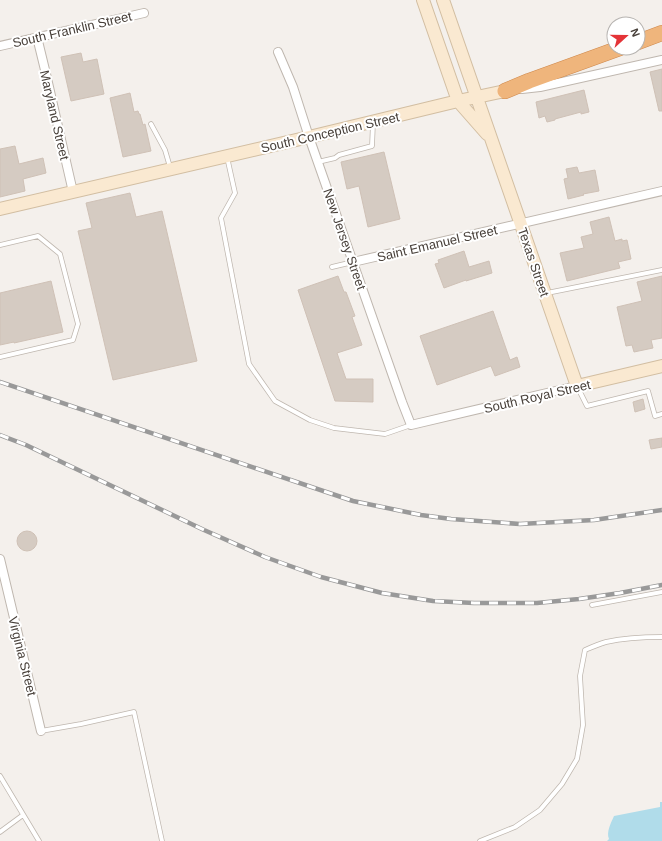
<svg xmlns="http://www.w3.org/2000/svg" width="662" height="841" viewBox="0 0 662 841" font-family="Arial,sans-serif">
	<style>
		.water { fill: #b0dcea }
		.building { fill: #d5cbc2; stroke: #cfc1b6 }
		.lines { fill: none; stroke-linecap: round; stroke-linejoin: round }
		.lane-casing { stroke: #bfb7af; stroke-width: 5.5 }
		.street-casing { stroke: #bfb7af; stroke-width: 10 }
		.secondary-casing { stroke: #d2bea2; stroke-width: 14 }
		.highway-casing { stroke: #ce884c; stroke-width: 16 }
		.lane { stroke: #fff; stroke-width: 4 }
		.street { stroke: #fff; stroke-width: 8 }
		.secondary { stroke: #fae9d1; stroke-width: 12 }
		.highway { stroke: #efb57c; stroke-width: 15 }
		.rail-casing { stroke: #999; stroke-width: 4.5 }
		.rail { stroke: #fff; stroke-width: 3; stroke-dasharray: 9; stroke-linecap: butt }
		.labels { text-anchor: middle; stroke-width: 4; stroke-linejoin: round; paint-order: stroke }
		.street-label { font-size: 13px; fill: #48403a; stroke: #fff }
	</style>
	<rect width="100%" height="100%" fill="#f4f0ec"/>
	<!-- water -->
	<path class="water" d="M660 802H662V841H607L609 839C606 832 611 823 614 816L660 807Z"/>
	<!-- building -->
	<path class="building" d="M81 53 83 62 97 59 104 94 71 101 61 57Z
		M662 69V111H659L650 72Z
		M584 90 589 112 581 114V112L555 119V120L547 122 545 116 539 118 536 102Z
		M130 93 134 112 138 111 139 114H140L143 125 145 124 151 151 123 157 110 98Z
		M15 146 19 164 43 158 46 173 23 179 25 191 0 197V149Z
		M384 152 400 219 368 227 359 186 347 189 341 162Z
		M577 167 579 173 595 170 599 191 583 194 584 195 568 199 564 179 568 178 566 169Z
		M130 193 136 217 162 211 197 361 113 380 78 231 92 228 86 203Z
		M609 217 615 241 622 239V241L627 240 631 259 618 262 620 268 567 281 560 253 584 248 581 237 593 234 590 222Z
		M464 251 469 267 489 261 492 273 466 281V280L444 288 435 264 439 263 438 260Z
		M338 276 344 292H346L355 316 352 317 362 345 337 353 346 379H373V402L335 401 298 290Z
		M662 276V338L651 340 653 348 634 352 632 345 626 346 617 307 642 301 637 282Z
		M51 281 63 332 14 343V342L0 345V293Z
		M493 311 510 360 517 357 520 367 495 376 491 366 437 385 420 336Z
		M643 399 645 409 635 412 633 402Z
		M662 438V447L651 449 649 440Z
		M17 541a10 10 0 1 1 20 0a10 10 0 1 1-20 0Z"/>
	<g class="lines">
		<defs>
			<path id="lane" d="M151 124 165 150 170 167
				M227 157 235 193 221 218 249 364 275 401 310 420 334 428 385 434 411 425
				M318 162 335 158 339 155 372 146 373 123
				M0 245 38 236 60 254 78 324 73 340 0 357
				M332 267 353 262
				M547 293 662 270
				M578 388 587 406 648 391 655 416 662 414
				M592 605 662 592
				M41 731 81 724 134 712 162 841
				M0 776 39 841
				M0 832 23 815
				M480 841 515 827 540 810 562 784 577 759 583 725 580 676 585 650C592 647 599 644 606 642 624 638 643 637 662 637"/>
			<path id="street" d="M37 37 46 74 73 192
				M0 46 144 13
				M278 52 293 87 309 137 402 402 411 425 577 386
				M522 89 540 87 662 60
				M353 262 662 191
				M0 559 41 731"/>
			<path id="secondary" d="M423 0 458 101 487 134
				M443 0 577 386 662 366
				M0 209 309 137 458 101 505 91"/>
			<path id="highway" d="M638 42 662 33
				M505 91 529 81 620 48"/>
		</defs>
		<!-- lane casing -->
		<use href="#lane" class="lane-casing"/>
		<!-- street casing -->
		<use href="#street" class="street-casing"/>
		<!-- secondary casing -->
		<use href="#secondary" class="secondary-casing"/>
		<!-- highway casing -->
		<use href="#highway" class="highway-casing"/>
		<!-- lane -->
		<use href="#lane" class="lane"/>
		<!-- street -->
		<use href="#street" class="street"/>
		<!-- secondary -->
		<use href="#secondary" class="secondary"/>
		<!-- highway -->
		<use href="#highway" class="highway"/>
		<defs>
			<path id="rail" d="M0 382 353 501 421 515 451 519 520 524 594 520 662 510
				M0 435 26 445 204 530 265 557 321 577 382 593 433 601 474 603H537L579 599 620 593 662 585"/>
		</defs>
		<!-- rail casing -->
		<use href="#rail" class="rail-casing"/>
		<!-- rail -->
		<use href="#rail" class="rail"/>
	</g>
	<g class="labels">
		<!-- street labels -->
		<g class="street-label">
			<text transform="translate(72 29) rotate(-13)" y="5">South Franklin Street</text>
			<text transform="translate(55 115) rotate(77)" y="5">Maryland Street</text>
			<text transform="translate(330 132) rotate(-13)" y="5">South Conception Street</text>
			<text transform="translate(345 239) rotate(71)" y="5">New Jersey Street</text>
			<text transform="translate(437 243) rotate(-13)" y="5">Saint Emanuel Street</text>
			<text transform="translate(534 262) rotate(71)" y="5">Texas Street</text>
			<text transform="translate(537 396) rotate(-13)" y="5">South Royal Street</text>
			<text transform="translate(23 656) rotate(76)" y="5">Virginia Street</text>
		</g>
	</g>
	<!-- north arrow -->
	<g transform="translate(626 36) rotate(69)"><circle r="19" fill="#ffffff" stroke="#b6b3b0"/>
	<path d="M0-3L7 15L0 10L-7 15Z" fill="#e43337"/>
	<text y="-6" font-size="11" font-weight="bold" text-anchor="middle" fill="#48403a">N</text>
	</g>
</svg>
